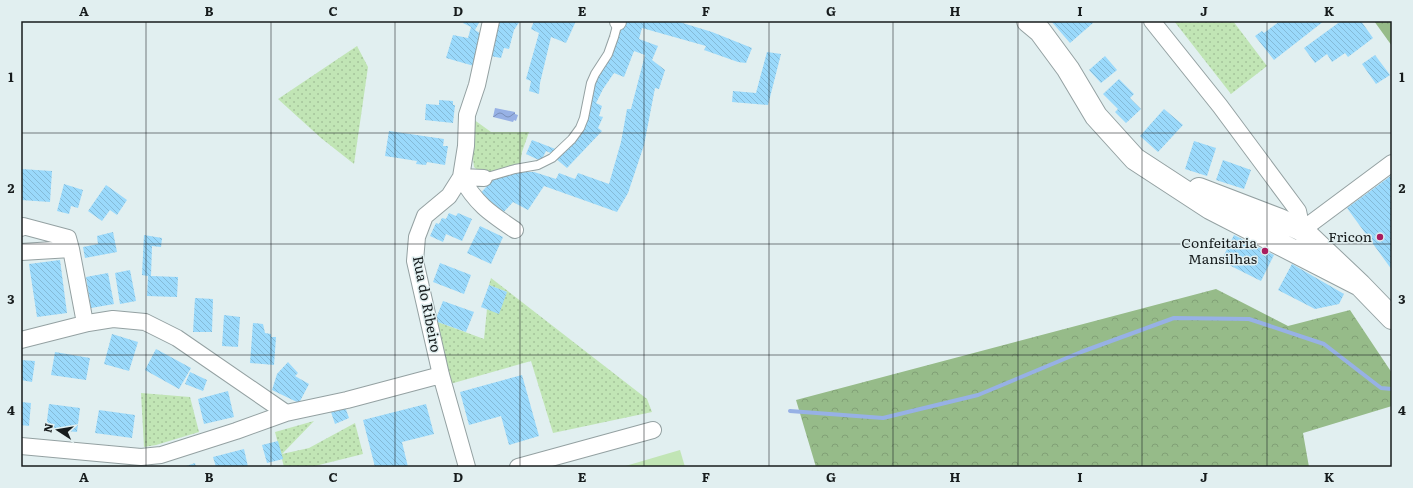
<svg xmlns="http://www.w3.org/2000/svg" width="1413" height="488" viewBox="0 0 1413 488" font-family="Literata,serif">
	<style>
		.grass { fill: url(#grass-dots) }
		.forest { fill: url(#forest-crowns) }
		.pitch { fill: #c1e5b5 }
		.water { fill: url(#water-waves) }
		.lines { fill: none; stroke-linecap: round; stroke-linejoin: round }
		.stream { stroke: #97b1e5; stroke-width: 4 }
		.building { fill: url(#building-back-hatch) }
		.service-casing { stroke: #94a1a2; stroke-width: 10 }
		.minor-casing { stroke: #94a1a2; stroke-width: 18 }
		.secondary-casing { stroke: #94a1a2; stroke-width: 24 }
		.service { stroke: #fff; stroke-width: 8 }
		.minor { stroke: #fff; stroke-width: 16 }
		.secondary { stroke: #fff; stroke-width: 22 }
		.grid { fill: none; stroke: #171c1d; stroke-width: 1; stroke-opacity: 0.55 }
		.poi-dot { fill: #a91d5f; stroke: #e1eff0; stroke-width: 1.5 }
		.labels { text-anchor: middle; stroke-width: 3; stroke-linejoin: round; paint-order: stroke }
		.poi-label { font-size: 14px; fill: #171c1d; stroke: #e1eff0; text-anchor: end }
		.street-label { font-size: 14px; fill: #171c1d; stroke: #e1eff0 }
		.neatline { fill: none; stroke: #171c1d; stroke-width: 1.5 }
		.grid-label { font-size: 13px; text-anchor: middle; font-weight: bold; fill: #171c1d }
	</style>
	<defs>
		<pattern id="grass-dots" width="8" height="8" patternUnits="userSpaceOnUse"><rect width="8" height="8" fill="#c1e5b5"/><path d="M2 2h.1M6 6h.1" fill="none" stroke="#a5c49b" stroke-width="1.8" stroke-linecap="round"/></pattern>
		<pattern id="forest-crowns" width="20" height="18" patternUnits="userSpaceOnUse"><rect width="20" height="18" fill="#96bb89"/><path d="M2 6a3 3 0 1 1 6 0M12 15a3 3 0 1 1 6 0" fill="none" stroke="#81a076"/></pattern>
		<pattern id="water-waves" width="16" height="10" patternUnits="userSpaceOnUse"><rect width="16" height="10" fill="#97b1e5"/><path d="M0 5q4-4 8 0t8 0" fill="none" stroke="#7a8fb9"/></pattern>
		<pattern id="building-back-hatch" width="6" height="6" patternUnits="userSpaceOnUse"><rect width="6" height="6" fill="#9ad9fb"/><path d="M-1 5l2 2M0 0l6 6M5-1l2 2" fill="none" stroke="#84bad7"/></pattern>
	</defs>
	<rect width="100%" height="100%" fill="#e1eff0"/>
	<!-- grass -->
	<path class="grass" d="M1174 21H1233L1267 66 1231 94Z
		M357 46 368 67 354 164 321 138 278 99Z
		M473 119 491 132H529L522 152 520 164 482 174 474 167 472 149Z
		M491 278 647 399 652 412 553 433 531 361 450 384 435 321 484 339 487 309 507 292 489 285Z
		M141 393 190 397 199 432 156 445 144 447Z
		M314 421 282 454 309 448 355 423 363 454 311 467H284L275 432Z"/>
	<!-- forest -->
	<path class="forest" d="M1374 21H1392V46Z
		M1216 289 1288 326 1350 310 1392 373V406L1303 433 1309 467H816L796 400Z"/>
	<!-- pitch -->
	<path class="pitch" d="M680 450 685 467H622Z"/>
	<!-- water -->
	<path class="water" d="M495 108 515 112V114L518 115 516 121 514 120 513 122 493 117Z"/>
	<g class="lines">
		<!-- stream -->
		<path class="stream" d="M790 411 883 418 978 395 1081 352 1174 318 1249 319 1324 344 1381 388 1392 389"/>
	</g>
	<!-- building -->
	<path class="building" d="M464 21H480L475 30 481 34 474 66 446 58 453 35 468 38 471 27 463 23Z
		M495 21H520L514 30 509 49 504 48 501 58 485 55Z
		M534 21H576L566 43 551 37 540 83 539 94 529 91 531 81 526 79 539 33 531 29Z
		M623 21H676L712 32 752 48 746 63 738 62 704 50 706 46 642 28 639 39 658 46 652 60 665 70 659 89 655 88 644 145 628 193 617 212 544 186 528 210 513 202 501 215 479 195 494 178 523 172H534L556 179 559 173 575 179 578 173 609 184 621 142 627 109H631L645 55 634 51 624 77 614 73 603 89 596 103 602 106 599 116 603 117 598 128 602 131 567 168 555 158 577 138 593 84 603 66 610 59Z
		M1051 21H1092L1093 23 1070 43Z
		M1280 21H1324L1274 60 1255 36 1262 31 1264 33Z
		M1341 21H1361L1373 38 1348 57 1345 53 1332 62 1327 54 1315 63 1304 48Z
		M767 52 781 54 768 105 732 102 733 91 756 93Z
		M1375 55 1390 75 1376 84 1362 64Z
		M1105 56 1117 70 1101 83 1089 70Z
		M1119 79 1134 94 1130 98 1141 109 1126 123 1115 112 1118 109 1103 94Z
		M439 100 453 101V105H455L453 123 425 120 426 104 439 105Z
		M1164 109 1183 125 1158 152 1140 136Z
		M389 131 444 139 443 146H448L445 165 427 162 426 165 416 164 417 161 385 156Z
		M532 140 558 150 553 154 546 151 541 161 526 154Z
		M1194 141 1216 148 1207 176 1185 169Z
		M1223 160 1251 170 1244 189 1216 180Z
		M21 169 52 171 50 202 21 200Z
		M1392 175V270L1347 208Z
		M64 184 83 190 78 208 71 206 69 214 57 211Z
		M106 185 127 200 117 215 110 210 102 221 88 211Z
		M449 213 456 216 458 213 472 219 462 241 446 234 443 242 430 236 436 223 439 224 442 218 446 219Z
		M480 226 503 237 491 264 467 253Z
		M113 232 117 252 85 258 83 247 98 244 97 236Z
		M144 235 162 238 161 247 152 246 151 276 178 277 177 297 147 296 148 276 142 275Z
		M1234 235 1274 255 1261 281 1221 261Z
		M60 260 67 313 37 317 29 264Z
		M440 263 471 275 464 294 433 282Z
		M1292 264 1344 294 1339 304 1315 309 1278 290Z
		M130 270 136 301 120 304 115 273Z
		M108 273 114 304 91 308 86 277Z
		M489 285 507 292 499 314 481 307Z
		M195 298 213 299 212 332H193Z
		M443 301 474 312 466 332 435 321Z
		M224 315 240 317 238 347 222 346Z
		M253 323 263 324 265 333 271 334V337H276L274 365 250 363Z
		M112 334 138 342 129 371 104 364Z
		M156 349 191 368 179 389 145 370Z
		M55 352 90 358 86 380 51 375Z
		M21 360 35 361 32 382 21 380Z
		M288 362 298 373 295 376 309 384 299 403 272 390 277 374Z
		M190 372 207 380 203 391 185 384Z
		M522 375 539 436 509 445 501 416 469 425 460 392Z
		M228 391 234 417 204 424 198 399Z
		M21 402 31 403 29 426 21 425Z
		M49 404 80 408 77 432 46 429Z
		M344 404 349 418 335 424 330 409Z
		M426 404 434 434 402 442 408 467H375L363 420Z
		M99 410 135 415 132 438 95 433Z
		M278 441 283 459 267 463 262 445Z
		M244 449 248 467H216L213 457Z
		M195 463 196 467H183Z"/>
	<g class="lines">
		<defs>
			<path id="service" d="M484 178 515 169 538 165 552 158 572 139 580 128 584 118 591 83 595 74 608 54 614 37 618 22"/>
			<path id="minor" d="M1152 21 1220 106 1298 211 1302 230 1392 163
				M618 22V21
				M461 177C476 204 490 213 515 230
				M461 177 484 178
				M21 228 23 226 68 238 71 249 85 323
				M21 252 71 249
				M21 340 88 323 113 319 145 322 177 338 286 413
				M21 446 141 457 161 455 236 431 286 413 347 400 441 375
				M467 467 441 375 415 261 417 237 425 216 449 196 461 177 466 146 467 115 477 85 491 21
				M518 467 653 430"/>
			<path id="secondary" d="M1028 21 1040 31 1068 69 1096 116 1135 159 1210 208 1360 285
				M1199 189 1280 220 1302 230 1360 285 1392 318"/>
		</defs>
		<!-- service casing -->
		<use href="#service" class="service-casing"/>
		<!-- minor casing -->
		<use href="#minor" class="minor-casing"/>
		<!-- secondary casing -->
		<use href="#secondary" class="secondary-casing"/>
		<!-- service -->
		<use href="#service" class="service"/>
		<!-- minor -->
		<use href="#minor" class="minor"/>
		<!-- secondary -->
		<use href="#secondary" class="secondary"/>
	</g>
	<!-- grid -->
	<path class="grid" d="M146 21V467M271 21V467M395 21V467M520 21V467M644 21V467M769 21V467M893 21V467M1018 21V467M1142 21V467M1267 21V467M21 133H1392M21 244H1392M21 355H1392"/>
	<!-- markers -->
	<g class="poi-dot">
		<circle cx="1380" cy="237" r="4"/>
		<circle cx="1265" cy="251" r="4"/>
	</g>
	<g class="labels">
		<!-- poi labels -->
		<g class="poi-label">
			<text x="1372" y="242">Fricon</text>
			<text x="1257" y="248">Confeitaria<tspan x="1257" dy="16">Mansilhas</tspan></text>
		</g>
		<!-- street labels -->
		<g class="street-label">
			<text transform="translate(427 304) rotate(79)" y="5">Rua do Ribeiro</text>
		</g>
	</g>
	<!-- border -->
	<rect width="1413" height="488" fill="none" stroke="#e1eff0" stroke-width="44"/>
	<!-- north arrow -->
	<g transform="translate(58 430) rotate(282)" stroke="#e1eff0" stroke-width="3" paint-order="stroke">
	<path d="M0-3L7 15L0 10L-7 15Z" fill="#171c1d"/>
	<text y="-6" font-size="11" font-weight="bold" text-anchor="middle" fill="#171c1d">N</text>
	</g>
	<rect x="22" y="22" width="1369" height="444" class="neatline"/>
	<g class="grid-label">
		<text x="84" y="16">A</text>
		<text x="209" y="16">B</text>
		<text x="333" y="16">C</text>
		<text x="458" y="16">D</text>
		<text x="582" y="16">E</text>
		<text x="706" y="16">F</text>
		<text x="831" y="16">G</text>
		<text x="955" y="16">H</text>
		<text x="1080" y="16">I</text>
		<text x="1204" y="16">J</text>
		<text x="1329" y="16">K</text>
		<text x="11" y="82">1</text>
		<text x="1402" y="82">1</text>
		<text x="11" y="193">2</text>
		<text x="1402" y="193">2</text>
		<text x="11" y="304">3</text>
		<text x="1402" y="304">3</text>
		<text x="11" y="415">4</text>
		<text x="1402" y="415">4</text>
		<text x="84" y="482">A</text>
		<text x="209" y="482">B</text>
		<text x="333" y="482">C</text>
		<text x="458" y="482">D</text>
		<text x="582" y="482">E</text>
		<text x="706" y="482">F</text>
		<text x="831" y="482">G</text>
		<text x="955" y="482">H</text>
		<text x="1080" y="482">I</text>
		<text x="1204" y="482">J</text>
		<text x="1329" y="482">K</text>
	</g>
</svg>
